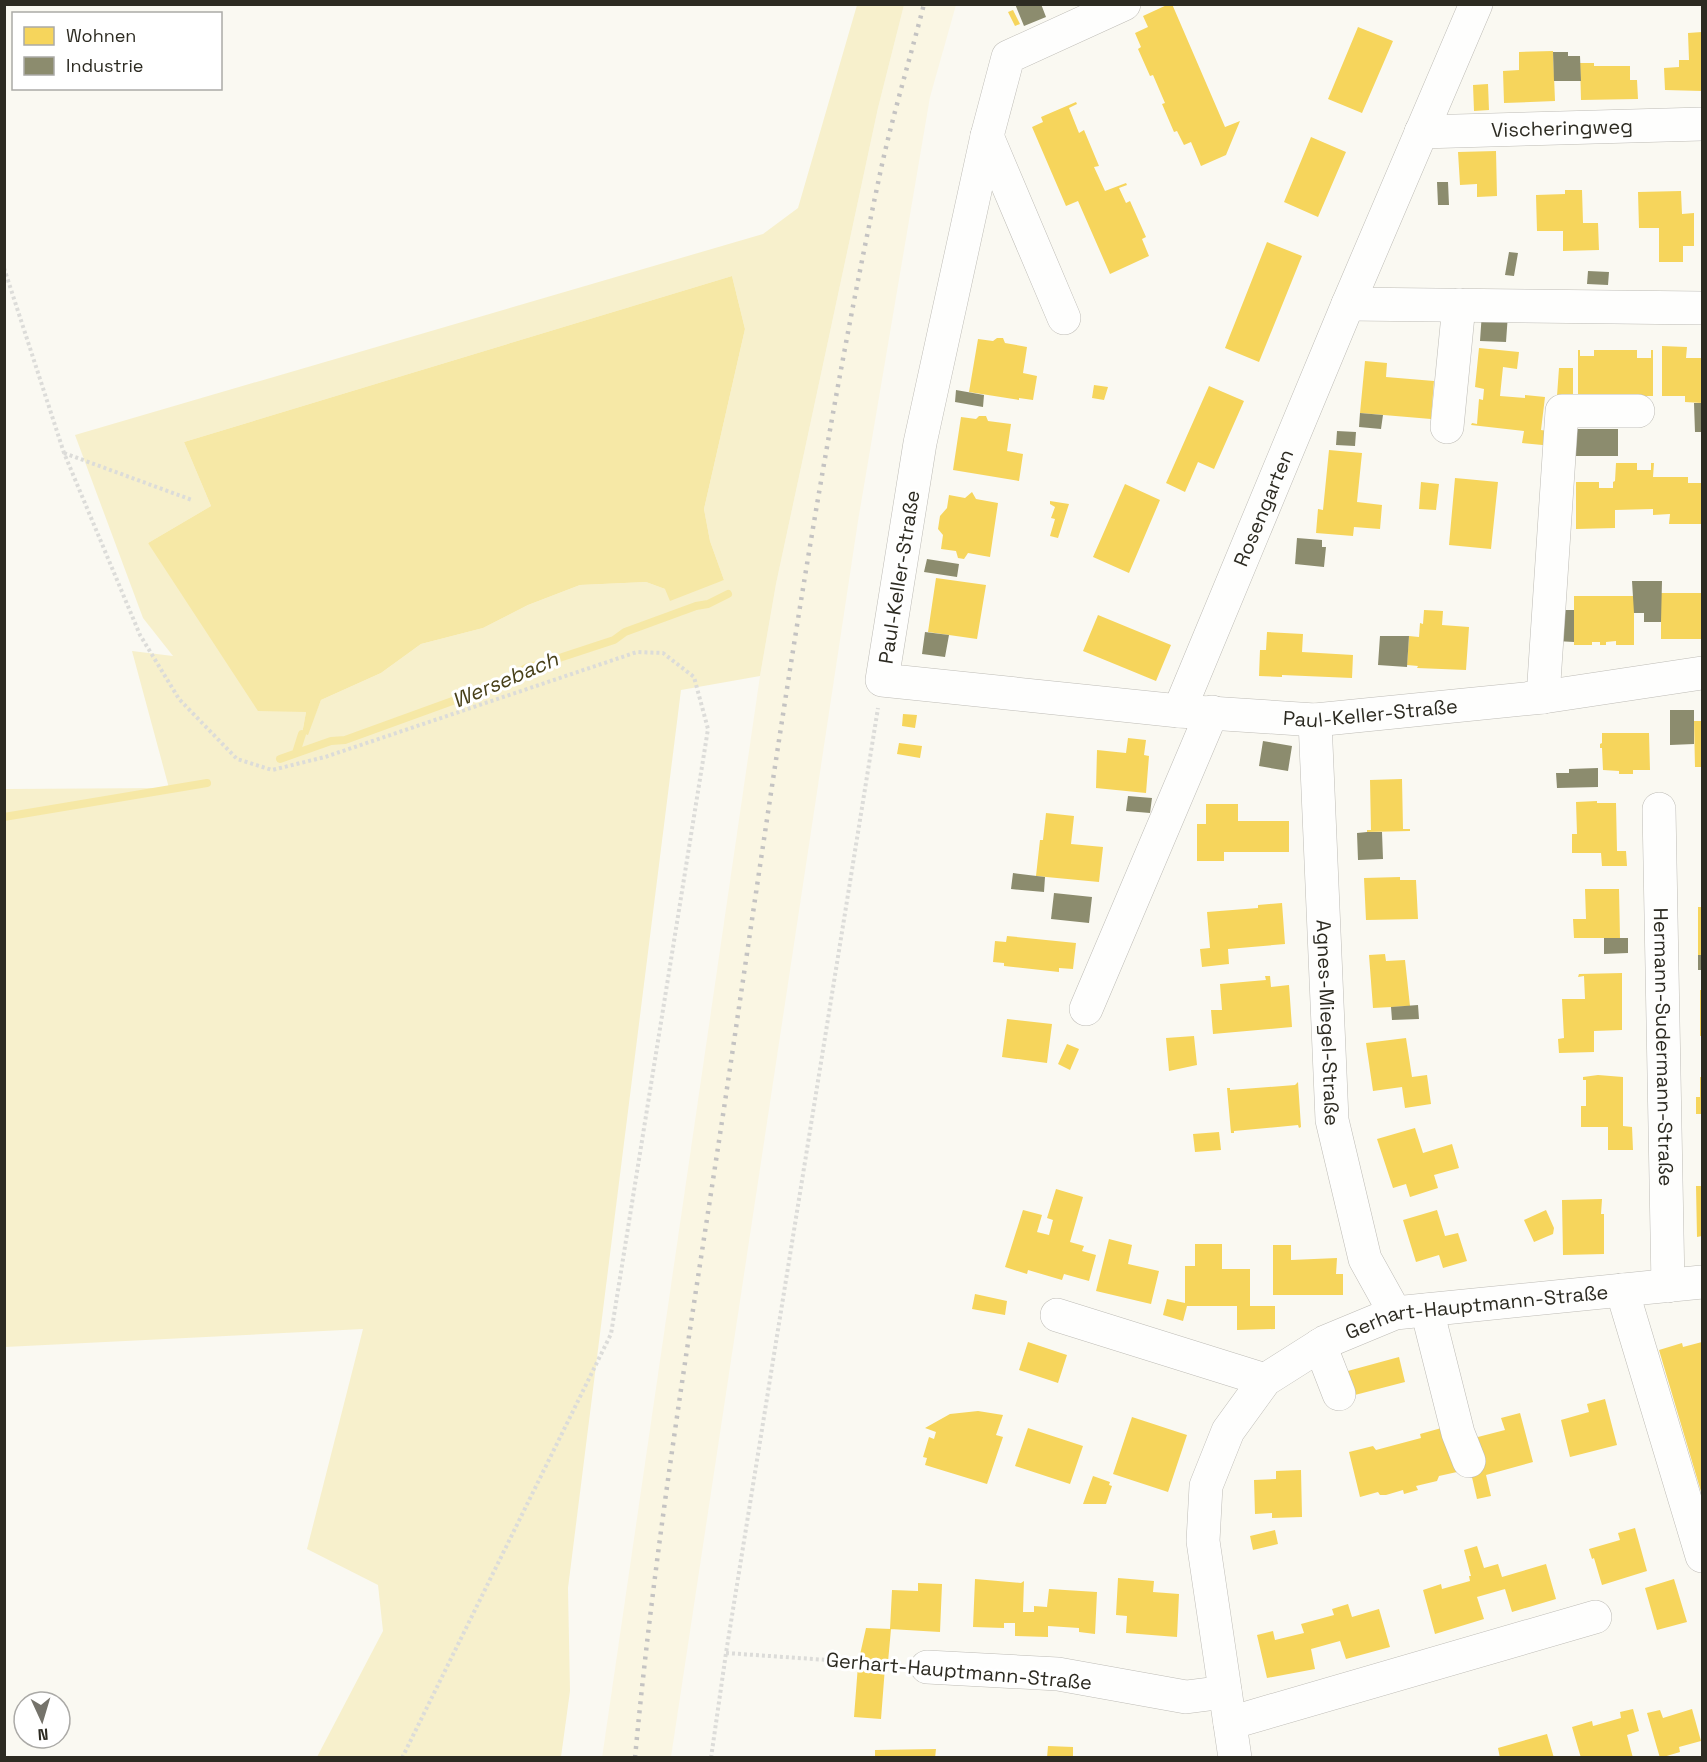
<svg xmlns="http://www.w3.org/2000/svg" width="1707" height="1762" viewBox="0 0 1707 1762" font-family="'Space Grotesk',sans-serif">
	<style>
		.built { fill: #faf6e3 }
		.green { fill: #f7f0cc; fill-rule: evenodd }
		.water { fill: #f6e8a6 }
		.homes { fill: #f6d55c }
		.industry { fill: #8c8c6e }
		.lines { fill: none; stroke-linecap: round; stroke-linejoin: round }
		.stream { stroke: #f6e8a6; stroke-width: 8 }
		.minor-casing { stroke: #bebcb6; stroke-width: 34 }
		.path { stroke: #dcdcd9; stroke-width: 4; stroke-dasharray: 3 3; stroke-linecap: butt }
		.minor { stroke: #fefefd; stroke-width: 33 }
		.rail { stroke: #c4c3c2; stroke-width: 4.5; stroke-dasharray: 3 6; stroke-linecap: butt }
		.labels { text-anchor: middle; stroke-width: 6; stroke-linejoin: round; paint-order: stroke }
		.street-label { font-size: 20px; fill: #2d2b22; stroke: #fff }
		.water-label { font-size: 21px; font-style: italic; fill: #484019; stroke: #fff }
	</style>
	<rect width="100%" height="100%" fill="#faf9f2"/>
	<!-- built -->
	<path class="built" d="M904 5H956L930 97 858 521 671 1757 602 1758 760 676 776 584 878 108Z"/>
	<!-- green -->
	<path class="green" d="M857 5H904L878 108 776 584 760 676 681 690 568 1588 570 1691 561 1757H317L383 1631 378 1585 307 1549 363 1329 5 1347 4 789 169 788 132 651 173 656 143 618 75 435 763 234 798 208ZM732 276 745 329 704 509 710 541 724 580 665 589 646 582 580 585 528 605 483 628 421 644 381 673 321 700 307 735 302 734 306 712 148 543 211 506 184 442Z"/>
	<!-- water -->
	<path class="water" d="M732 276 745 329 704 509 710 541 724 580 670 601 665 589 646 582 580 585 528 605 483 628 421 644 381 673 321 700 308 735 302 734 306 712 258 711 148 543 211 506 184 442Z"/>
	<!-- homes -->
	<path class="homes" d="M1169 4H1172L1225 127 1240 121 1226 155 1201 166 1191 142 1184 145 1177 131 1174 132 1162 104 1165 103 1153 75 1150 76 1138 49 1141 47 1135 33 1148 27 1143 16Z
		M1013 10 1020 24 1015 26 1008 12Z
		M1358 27 1393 41 1362 113 1328 99Z
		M1702 32V91L1665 90 1664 68 1679 67V60H1689L1688 33Z
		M1553 51 1555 101 1504 103 1503 71 1519 70V52Z
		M1580 63H1594V66H1630V80H1637L1638 99 1581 100Z
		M1488 84 1489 110 1474 111 1473 85Z
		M1076 102 1077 104 1069 108 1079 133 1084 130 1099 166 1094 167 1105 191 1126 183 1127 185 1119 188 1126 203 1130 201 1146 237 1142 239 1149 256 1110 274 1078 201 1066 206 1032 127 1043 122 1041 117Z
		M1311 137 1346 152 1318 217 1284 202Z
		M1496 151 1497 196 1477 197V184L1460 185 1458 152Z
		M1565 190H1582L1583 223H1598L1599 250 1563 251V231H1537L1536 195 1565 194Z
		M1681 191 1682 214 1694 213V246H1683V262H1659V228H1639L1638 192Z
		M1267 242 1302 256 1259 362 1225 348Z
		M997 338H1003L1005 343 1027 347 1023 373 1037 376 1033 400 1019 398V400L969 392 978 339 993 341Z
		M1662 346 1687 347 1686 358H1702V403L1685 402V396H1662Z
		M1479 348 1519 352 1517 369 1503 367 1500 396 1525 398V395L1545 397 1541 430 1554 432 1553 446 1522 443 1524 431 1471 425 1472 423 1477 424 1479 399 1483 400 1484 389 1475 387Z
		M1578 350H1580V356H1594V350H1637V358H1651V350H1653V396H1578Z
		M1365 361 1387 363 1386 377 1434 381 1431 419 1360 413Z
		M1559 368H1573V396H1557Z
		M1094 385 1108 387 1104 400 1092 398Z
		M1209 386 1244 401 1214 469 1198 462 1185 492 1166 483Z
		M979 416H986L988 421 1011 424 1007 451 1023 454 1019 481 953 470 961 417 976 419Z
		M1329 450 1362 453 1357 502 1382 505 1380 529 1354 527 1353 536 1316 533 1318 509 1323 510Z
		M1616 463H1637V470H1651V463H1654L1653 477H1688V483H1702V524H1669L1670 514 1653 515V509L1615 510V528L1576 529V482H1599V488H1613V482L1615 481Z
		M1455 478 1498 482 1491 549 1449 545Z
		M1421 482 1439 484 1436 510 1419 509Z
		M1125 484 1160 500 1129 573 1093 557Z
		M972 492 976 499 998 503 990 557 968 553 964 559 958 558 956 551 941 549 943 535 938 529 940 516 947 508 949 495 965 498Z
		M1050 501 1069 504 1058 538 1050 536 1055 519 1051 518 1055 507 1050 504Z
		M936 578 986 585 977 639 928 632Z
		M1661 593H1702V639H1661Z
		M1574 596H1634V645H1616V641L1606 642V645H1600V642H1592V645H1574Z
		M1424 610 1443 611 1442 625 1469 627 1466 670 1417 668 1418 666 1407 665 1409 636 1419 637 1420 623 1423 624Z
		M1098 615 1171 645 1156 681 1083 651Z
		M1267 632 1303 634 1302 652 1353 655 1352 678 1282 675V677L1259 676 1260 650H1266Z
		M903 714 917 715 915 728 902 726Z
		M1694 721H1702V767H1695Z
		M1602 733H1649L1650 770H1633V774H1619V771L1603 770 1602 748H1600V744L1602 743Z
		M1128 738 1146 740 1144 755 1149 756 1146 793 1096 788 1097 750 1126 753Z
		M899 743 922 746 920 758 897 754Z
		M1402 779 1403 829H1410V831L1367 832V830H1371L1370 780Z
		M1597 801V803H1616L1617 851H1626L1627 866H1602L1601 853H1572V834H1577L1576 802Z
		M1206 804H1238V821H1289V852H1224V861H1197V824H1206Z
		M1046 813 1074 816 1071 844 1103 847 1099 882 1036 876 1040 840H1043Z
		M1400 877V880H1416L1418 919 1366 920 1364 878Z
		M1585 889H1619L1620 938H1574L1573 919H1586Z
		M1282 903 1285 944 1228 949 1229 964 1202 967 1200 949 1210 948 1207 912 1258 908V905Z
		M1698 907H1702V955H1698Z
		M1007 936 1076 943 1073 969 1059 968V972L1004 966V963L993 962 995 941 1006 942Z
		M1385 954 1386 961 1405 960 1410 1006 1373 1008 1369 955Z
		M1622 973V1030L1594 1031V1052L1559 1053 1558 1039 1564 1038 1562 999H1585L1584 976 1578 977 1579 974Z
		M1265 976H1270L1271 987 1289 985 1292 1027 1213 1034 1211 1010H1222L1220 984 1266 980Z
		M1700 990H1702V1036H1700Z
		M1007 1019 1052 1024 1047 1063 1002 1057Z
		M1194 1036 1197 1065 1169 1071 1166 1038Z
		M1406 1038 1412 1077 1427 1075 1431 1104 1405 1108 1402 1087 1373 1091 1366 1043Z
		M1067 1044 1079 1049 1070 1070 1058 1064Z
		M1598 1075 1623 1077V1126L1632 1127 1633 1150H1608V1127H1581V1106H1586V1080H1583V1077Z
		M1700 1077H1702V1114H1696V1097H1700Z
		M1298 1082 1301 1127 1299 1128 1298 1125 1234 1131V1133H1231L1227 1088H1230V1090L1295 1085Z
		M1415 1128 1423 1153 1452 1144 1459 1168 1434 1175 1438 1188 1410 1197 1406 1184 1393 1188 1377 1139Z
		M1219 1132 1221 1150 1195 1152 1193 1134Z
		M1696 1186H1702V1236L1697 1237Z
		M1056 1189 1083 1197 1070 1242 1084 1246 1082 1251 1096 1255 1089 1281 1064 1274 1062 1280 1028 1270 1027 1274 1005 1267 1023 1210 1042 1215 1037 1232 1049 1235 1053 1220 1047 1218Z
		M1602 1199 1601 1214H1604V1254L1563 1255 1562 1200Z
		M1437 1210 1445 1236 1458 1233 1467 1261 1443 1268 1439 1255 1416 1262 1403 1220Z
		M1546 1210 1554 1228 1553 1234 1534 1242 1524 1220Z
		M1109 1239 1132 1245 1128 1264 1159 1271 1151 1304 1096 1291Z
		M1195 1244H1222V1269H1250V1306H1275V1329L1237 1330V1306H1187L1183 1321 1163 1315 1167 1299 1185 1303V1266H1195Z
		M1273 1245H1291V1260L1337 1258 1336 1274H1343V1295H1273Z
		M975 1294 1007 1301 1005 1315 972 1309Z
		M1028 1342 1067 1355 1058 1383 1019 1370Z
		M1702 1342V1495L1659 1350 1682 1343 1683 1347Z
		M1399 1357 1405 1382 1351 1396 1344 1372Z
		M1605 1399 1617 1445 1570 1457 1561 1420 1589 1412 1587 1404Z
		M978 1411 1003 1415 996 1435 1003 1437 987 1484 925 1465 927 1458 923 1457 929 1437 934 1439 936 1432 925 1428 950 1414Z
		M1520 1413 1533 1462 1486 1475 1491 1496 1477 1499 1471 1473 1482 1470 1474 1438 1505 1430 1501 1418Z
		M1132 1417 1187 1435 1168 1492 1113 1474Z
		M1445 1427 1457 1472 1439 1476 1437 1481 1416 1486 1418 1490 1404 1494 1403 1490 1386 1495H1380L1378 1492 1360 1497 1349 1452 1373 1446 1376 1450 1421 1438 1420 1434Z
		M1028 1428 1083 1446 1070 1484 1015 1466Z
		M1301 1470 1302 1517 1272 1518V1513L1255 1514 1254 1480 1276 1479V1471Z
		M1093 1476 1110 1482 1109 1485 1112 1486 1106 1504H1083Z
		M1635 1528 1647 1571 1602 1585 1594 1558 1592 1559 1589 1549 1620 1540 1618 1533Z
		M1275 1530 1278 1544 1253 1550 1250 1536Z
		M1477 1546 1484 1568 1498 1564 1502 1577 1546 1564 1556 1599 1512 1612 1505 1589 1477 1597 1484 1619 1435 1634 1423 1590 1441 1584 1442 1589 1470 1581 1469 1576H1471L1464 1550Z
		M1118 1578 1154 1581 1153 1592 1179 1594 1177 1637 1126 1633 1127 1616 1116 1615Z
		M975 1579 1021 1583 1024 1581 1023 1612H1034V1606L1047 1607 1049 1589 1097 1592 1095 1634 1079 1632V1628L1048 1626V1637L1015 1636V1623H1004V1628L973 1627Z
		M1674 1579 1687 1622 1657 1630 1645 1588Z
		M918 1583 942 1584 940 1632 890 1629 892 1590 918 1591Z
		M1348 1604 1352 1617 1379 1609 1390 1647 1346 1659 1340 1641 1311 1649 1315 1669 1267 1678 1257 1635 1273 1631 1275 1640 1304 1633 1301 1624 1334 1615 1332 1609Z
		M866 1628 891 1629 888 1662 859 1659Z
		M858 1665 885 1667 881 1719 854 1717Z
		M1633 1709 1639 1731 1627 1735 1633 1758H1581L1572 1727 1592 1721 1593 1726 1621 1718 1620 1712Z
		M1692 1709 1701 1741 1679 1747 1680 1752 1660 1758 1647 1713 1660 1710 1663 1718Z
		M1547 1734 1554 1758H1500L1498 1748Z
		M1048 1746 1073 1747V1758H1047Z
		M936 1749 935 1758H875V1750Z"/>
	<!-- industry -->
	<path class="industry" d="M1015 4H1041L1046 17 1024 26Z
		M1553 52H1568V56H1580L1581 81H1554Z
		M1437 182H1448L1449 205H1438Z
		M1509 252 1518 253 1514 276 1505 275Z
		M1588 271 1609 272 1608 285 1587 284Z
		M1482 312 1508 314 1506 342 1480 341Z
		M956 390 984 395 983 407 955 402Z
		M1694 403H1702V432H1695Z
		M1360 413 1383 415 1381 429 1359 427Z
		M1576 429H1618V456H1576Z
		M1337 431 1356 432 1355 446 1336 445Z
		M1297 538 1322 540V547H1326L1324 567 1295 564Z
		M927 559 959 564 957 577 924 572Z
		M1632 581H1662L1661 622H1644V613H1634Z
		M1559 610H1574V642L1556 641Z
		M925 632 949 635 945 657 922 654Z
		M1380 636H1409L1407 667 1378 665Z
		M1670 710H1694V744L1670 745Z
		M1263 741 1292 746 1288 771 1259 766Z
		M1598 768V787L1557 788 1556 773H1569V769Z
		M1128 796 1152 798 1150 813 1126 811Z
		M1367 832H1382L1383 859 1358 860 1357 833Z
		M1013 873 1045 877 1044 892 1011 889Z
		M1054 893 1092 897 1089 923 1051 919Z
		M1604 938H1628V953L1604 954Z
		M1698 955H1702V970H1698Z
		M1418 1005 1419 1019 1392 1020 1391 1007Z"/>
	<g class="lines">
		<!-- stream -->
		<path class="stream" d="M296 753 302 734
			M280 759 331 741 345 740 480 691C491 688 502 685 512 678 523 671 524 666 538 665L614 640 625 632 696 606 708 604 728 594
			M4 817 207 783"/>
		<defs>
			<g id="minor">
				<path id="s1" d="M1124 4 1008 57 987 136 920 443 882 680 1179 711 1315 720 1543 697 1702 673"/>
				<path id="s2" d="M1421 132 1702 124"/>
				<path d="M987 136 1064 318"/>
				<path d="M1348 304 1702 308"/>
				<path d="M1447 427 1459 305"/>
				<path d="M1543 697 1562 411H1638"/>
				<path id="s3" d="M1179 711 1348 304 1476 4"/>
				<path id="s4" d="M1315 720 1332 1120 1365 1259 1395 1313"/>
				<path id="s5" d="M1659 809 1668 1286"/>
				<path d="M1086 1009 1212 712"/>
				<path d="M1622 1290 1702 1556"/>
				<path d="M1427 1310 1458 1433 1469 1461"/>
				<path d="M1057 1315 1265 1380"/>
				<path d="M1320 1345 1339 1394"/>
				<path d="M927 1667 1058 1674 1186 1697 1225 1692"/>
				<path d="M1230 1723 1595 1617"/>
				<path id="s6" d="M1235 1758 1203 1541 1206 1486 1228 1431 1265 1380 1325 1342 1395 1313 1702 1282"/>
			</g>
		</defs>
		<!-- minor casing -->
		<use href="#minor" class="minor-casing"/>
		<!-- path -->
		<path class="path" d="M4 268 64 453 140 635 179 699 237 759 272 770 325 757 637 652 663 653 694 677 708 729 611 1334 402 1758
			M64 453 192 500
			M726 1653 900 1665
			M711 1758 726 1653 878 708"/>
		<!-- minor -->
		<use href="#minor" class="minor"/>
		<!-- rail -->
		<path class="rail" d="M635 1758C658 1508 702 1262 738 1014 780 731 821 448 881 169 893 114 910 59 924 4"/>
	</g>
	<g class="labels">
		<!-- street labels -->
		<g class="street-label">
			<text dy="7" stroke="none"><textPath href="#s2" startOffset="141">Vischeringweg</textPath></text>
			<text dy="7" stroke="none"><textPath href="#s3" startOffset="220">Rosengarten</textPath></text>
			<text transform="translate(899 577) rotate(-81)" y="7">Paul-Keller-Straße</text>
			<text dy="7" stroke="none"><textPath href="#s1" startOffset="1254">Paul-Keller-Straße</textPath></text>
			<text dy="7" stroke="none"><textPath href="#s4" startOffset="303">Agnes-Miegel-Straße</textPath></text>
			<text dy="7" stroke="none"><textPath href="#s5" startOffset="238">Hermann-Sudermann-Straße</textPath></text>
			<text dy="7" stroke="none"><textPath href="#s6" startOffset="624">Gerhart-Hauptmann-Straße</textPath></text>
			<text transform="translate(959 1671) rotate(5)" y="7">Gerhart-Hauptmann-Straße</text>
		</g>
		<!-- water labels -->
		<g class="water-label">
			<text transform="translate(505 680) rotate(-23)" y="7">Wersebach</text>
		</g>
	</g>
	<!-- border -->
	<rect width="1707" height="1762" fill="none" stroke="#2d2b22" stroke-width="12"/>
	<!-- legend -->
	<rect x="12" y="12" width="210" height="78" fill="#ffffff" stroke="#abaaa7" stroke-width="1.5"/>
	<rect x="24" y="27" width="30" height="18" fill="#f6d55c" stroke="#abaaa7" stroke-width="1.5"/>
	<text x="66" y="42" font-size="18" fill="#2d2b22">Wohnen</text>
	<rect x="24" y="57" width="30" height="18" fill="#8c8c6e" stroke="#abaaa7" stroke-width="1.5"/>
	<text x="66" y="72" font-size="18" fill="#2d2b22">Industrie</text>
	<!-- north arrow -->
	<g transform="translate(42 1720) rotate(176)"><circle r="28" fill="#ffffff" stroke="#abaaa7" stroke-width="1.5"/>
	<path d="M0-4.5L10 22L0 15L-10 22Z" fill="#75736b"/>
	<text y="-9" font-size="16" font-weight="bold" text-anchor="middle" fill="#2d2b22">N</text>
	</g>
</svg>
